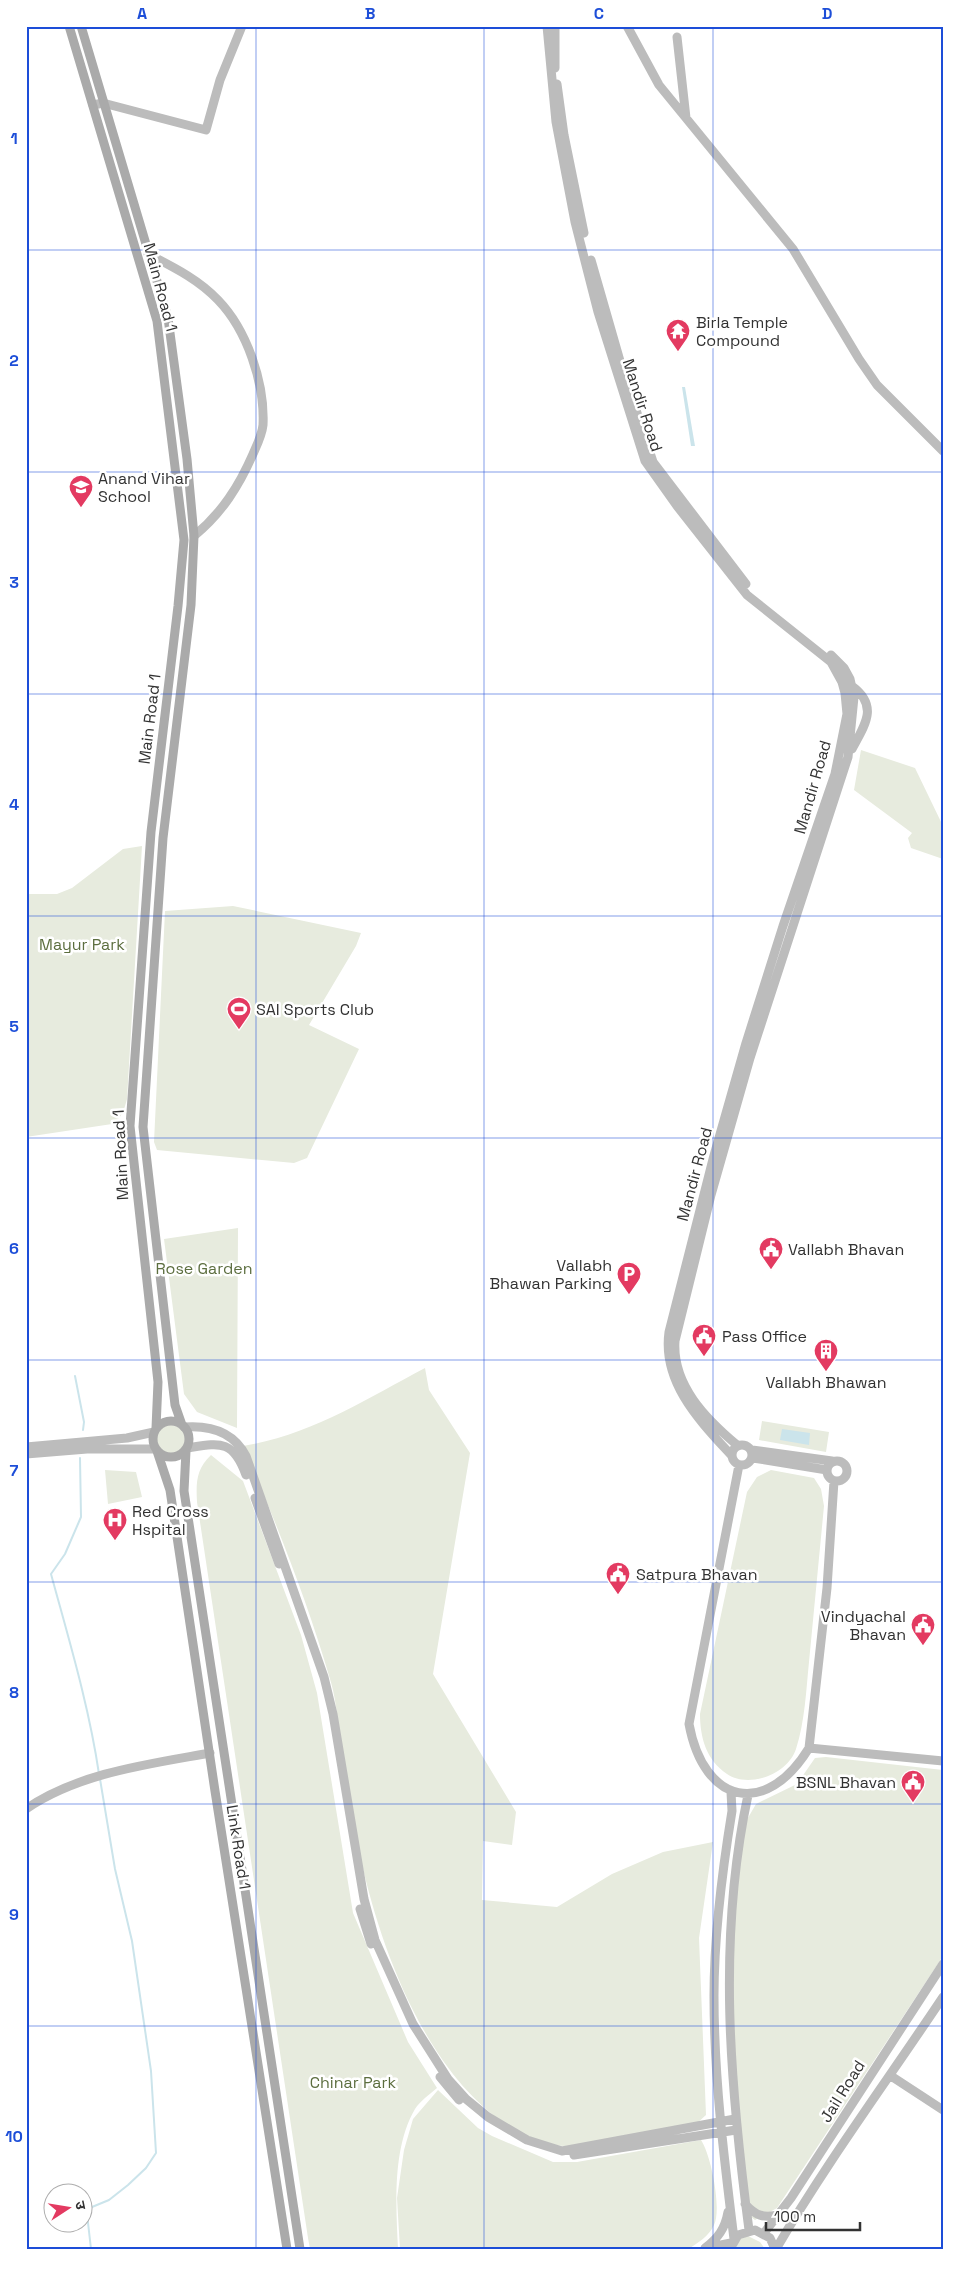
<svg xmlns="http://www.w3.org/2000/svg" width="969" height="2275" viewBox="0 0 969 2275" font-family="'Space Grotesk','Noto Sans Devanagari',sans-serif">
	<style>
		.green { fill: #e7ebde }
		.water { fill: #cbe4eb }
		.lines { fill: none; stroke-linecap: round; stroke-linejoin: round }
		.stream { stroke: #cbe4eb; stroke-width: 2 }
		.secondary { stroke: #bcbcbc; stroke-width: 9 }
		.primary { stroke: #aaa; stroke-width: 9 }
		.grid { fill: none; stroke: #1d4ed8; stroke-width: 1; stroke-opacity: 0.55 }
		.labels { text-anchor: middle; stroke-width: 5; stroke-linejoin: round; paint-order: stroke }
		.street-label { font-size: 16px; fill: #323232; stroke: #fff }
		.poi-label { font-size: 16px; fill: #323232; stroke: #fff; text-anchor: start }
		.park-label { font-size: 16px; fill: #5c6e3f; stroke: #fff }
		.neatline { fill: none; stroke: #1d4ed8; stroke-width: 2 }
		.grid-label { font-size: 16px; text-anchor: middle; font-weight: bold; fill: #1d4ed8 }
	</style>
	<rect width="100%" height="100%" fill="#fff"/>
	<!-- green -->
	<path class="green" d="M861 750 915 768 943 826V859L911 848 908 838 912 833 854 790Z
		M142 846 127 1099C124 1110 122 1118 112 1124L26 1137V894H57L72 888 123 849Z
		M233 906 361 933 356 946 309 1025 359 1049 307 1158 294 1163 157 1150 154 1142 165 911Z
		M238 1228 237 1428 197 1412 184 1394 164 1239Z
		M425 1368 429 1390 470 1453 433 1674 516 1812 512 1845 483 1841 482 1900 557 1907 612 1874 663 1852 713 1842 699 1938 706 2115 695 2125C654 2133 574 2156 537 2141 436 2100 383 1959 361 1860 352 1817 347 1773 339 1730 337 1713 335 1695 330 1679 307 1600 276 1522 243 1446 311 1435 366 1399 425 1368Z
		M762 1421 829 1432 826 1452 759 1440Z
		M157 1439a14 14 0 1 1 28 0a14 14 0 1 1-28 0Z
		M211 1455 243 1481 301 1635 317 1693 353 1913 408 2042 437 2088C430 2094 420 2101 415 2109 392 2148 396 2206 398 2249H310L308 2238C271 1993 234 1748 197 1502 196 1483 196 1469 211 1455Z
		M105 1470 136 1472 142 1497 108 1504Z
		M771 1470 814 1478 821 1489 824 1506C819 1558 814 1610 809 1662 806 1691 805 1721 796 1749 788 1774 749 1789 727 1774 706 1760 700 1737 700 1714L747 1492 757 1477Z
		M826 1757 943 1770V1956L777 2208 755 2220 751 2217 734 2101 731 1936 745 1823 756 1804 797 1784 815 1758Z
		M438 2090 478 2128 492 2136 553 2162H577L701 2140C711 2155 722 2209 714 2225 710 2235 697 2244 688 2249H400L397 2198 404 2150 413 2119Z
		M748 2236 760 2242 765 2249H736L737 2243 741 2237Z"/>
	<!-- water -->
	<path class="water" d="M682 387H685L695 446H691Z
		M782 1429 810 1433 809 1445 780 1440Z"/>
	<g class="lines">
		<!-- stream -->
		<path class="stream" d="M75 1376 84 1422 83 1430
			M80 1458 81 1517 65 1554 51 1574C69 1640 89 1706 99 1774
			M91 2249 87 2214 92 2207 109 2200 128 2185 146 2168 156 2153 151 2071 132 1941 115 1869 100 1779"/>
		<!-- secondary -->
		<path class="secondary" d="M547 26 556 122 575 222 598 312 645 461 677 506 747 595 831 662 842 682 845 693 847 714 835 774 783 926 746 1043 713 1159 669 1332C662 1383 700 1421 732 1456
			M555 26V68
			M627 26 659 85 793 249 859 359 877 385 943 451
			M677 37 686 118
			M557 84 564 135 584 233
			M93 105 103 103 206 130 220 80 242 26
			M148 254C173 267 198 279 218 300 247 330 265 383 263 425 262 435 257 445 253 454 239 486 222 513 194 536
			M591 260 620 361 653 462 746 584
			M852 686C879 706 865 725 852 749
			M184 1427C210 1425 233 1431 246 1456L324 1677 333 1714 364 1899 375 1940 413 2024 448 2079 466 2099 488 2117 527 2140 562 2151 735 2119
			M732 1455a10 10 0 1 1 20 0a10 10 0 1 1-20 0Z
			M737 1445C706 1419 672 1385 675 1341L711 1195 750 1058 848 757 854 697 850 679 844 668 831 655
			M26 1447 127 1438 154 1432
			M187 1448C220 1443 233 1439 246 1475
			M752 1450 832 1461
			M26 1454 87 1449H155
			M753 1458 827 1470
			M827 1471a10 10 0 1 1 20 0a10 10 0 1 1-20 0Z
			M739 1465 689 1724C704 1805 766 1818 809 1748L827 1588 834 1481
			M255 1498 279 1564
			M809 1748 943 1761
			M731 1792 732 1811C722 1872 714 1934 714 1996 714 2077 724 2158 734 2239
			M748 1795C717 1939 730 2085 749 2230
			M26 1809C78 1773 149 1764 210 1753
			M360 1909 371 1944
			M891 2076 943 2110
			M440 2077 459 2100
			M574 2155 736 2130
			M745 2204C756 2216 763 2218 779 2215
			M764 2233 791 2198 943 1964
			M705 2248C718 2238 725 2229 728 2212
			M706 2248 731 2243
			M730 2249 738 2235 755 2230 770 2238 775 2249
			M776 2249C827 2162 887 2081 943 1997"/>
		<!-- primary -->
		<path class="primary" d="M69 26 157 321 184 540 178 606 151 832 130 1126 158 1382 156 1428
			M81 26 168 318 187 459 194 536 191 605 163 838 143 1127 175 1405 182 1425
			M153 1439a18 18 0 1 1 36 0a18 18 0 1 1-36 0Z
			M157 1451 170 1490 215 1791 287 2249
			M186 1451 184 1491 300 2249"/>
	</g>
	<!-- grid -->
	<path class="grid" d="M256 26V2249M484 26V2249M713 26V2249M26 250H943M26 472H943M26 694H943M26 916H943M26 1138H943M26 1360H943M26 1582H943M26 1804H943M26 2026H943"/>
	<!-- icons -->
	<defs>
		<symbol id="temple-pin" viewBox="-11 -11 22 30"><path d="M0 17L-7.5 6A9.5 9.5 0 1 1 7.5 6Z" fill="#e33a61" stroke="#fff"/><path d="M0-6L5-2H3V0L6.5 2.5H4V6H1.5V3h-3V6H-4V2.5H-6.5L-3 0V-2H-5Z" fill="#fff"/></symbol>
		<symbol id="school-pin" viewBox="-11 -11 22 30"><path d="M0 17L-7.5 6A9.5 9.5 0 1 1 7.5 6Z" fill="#e33a61" stroke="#fff"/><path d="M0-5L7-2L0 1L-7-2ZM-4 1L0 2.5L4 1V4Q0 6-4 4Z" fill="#fff"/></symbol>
		<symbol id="stadium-pin" viewBox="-11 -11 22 30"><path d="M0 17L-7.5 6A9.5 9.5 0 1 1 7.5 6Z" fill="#e33a61" stroke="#fff"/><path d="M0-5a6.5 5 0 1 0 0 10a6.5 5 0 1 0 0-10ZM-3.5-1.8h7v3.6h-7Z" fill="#fff"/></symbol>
		<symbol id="civic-pin" viewBox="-11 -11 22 30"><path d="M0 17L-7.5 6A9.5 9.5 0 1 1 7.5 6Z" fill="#e33a61" stroke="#fff"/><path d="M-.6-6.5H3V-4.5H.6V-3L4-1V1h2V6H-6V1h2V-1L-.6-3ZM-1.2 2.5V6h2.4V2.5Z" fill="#fff"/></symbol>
		<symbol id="parking-pin" viewBox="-11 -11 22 30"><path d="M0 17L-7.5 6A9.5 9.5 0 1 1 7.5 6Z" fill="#e33a61" stroke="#fff"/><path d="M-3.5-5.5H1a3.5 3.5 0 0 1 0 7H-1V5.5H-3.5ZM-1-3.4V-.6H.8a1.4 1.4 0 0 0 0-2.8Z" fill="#fff"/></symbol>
		<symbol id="building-pin" viewBox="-11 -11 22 30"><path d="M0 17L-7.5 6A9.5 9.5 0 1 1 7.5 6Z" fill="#e33a61" stroke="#fff"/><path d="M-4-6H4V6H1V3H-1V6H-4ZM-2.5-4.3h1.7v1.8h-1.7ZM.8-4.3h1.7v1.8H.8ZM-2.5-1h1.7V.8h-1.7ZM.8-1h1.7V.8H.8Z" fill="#fff"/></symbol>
		<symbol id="hospital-pin" viewBox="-11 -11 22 30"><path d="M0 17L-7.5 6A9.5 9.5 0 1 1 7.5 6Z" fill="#e33a61" stroke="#fff"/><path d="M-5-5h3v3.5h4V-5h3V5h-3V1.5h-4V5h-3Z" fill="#fff"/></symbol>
	</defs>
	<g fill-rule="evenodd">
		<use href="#temple-pin" x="664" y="317" width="28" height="38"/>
		<use href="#school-pin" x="67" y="473" width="28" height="38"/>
		<use href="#stadium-pin" x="225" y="995" width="28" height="38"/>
		<use href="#civic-pin" x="757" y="1235" width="28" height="38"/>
		<use href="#parking-pin" x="615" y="1260" width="28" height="38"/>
		<use href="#civic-pin" x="690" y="1322" width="28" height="38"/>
		<use href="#building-pin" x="812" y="1337" width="28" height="38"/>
		<use href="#hospital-pin" x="101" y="1506" width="28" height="38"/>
		<use href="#civic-pin" x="604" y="1560" width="28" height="38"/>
		<use href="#civic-pin" x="909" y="1611" width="28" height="38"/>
		<use href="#civic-pin" x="899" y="1768" width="28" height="38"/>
	</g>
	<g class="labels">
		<!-- street labels -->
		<g class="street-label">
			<text transform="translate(161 287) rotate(75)" y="6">Main Road 1</text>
			<text transform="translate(643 405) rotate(72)" y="6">Mandir Road</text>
			<text transform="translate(149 719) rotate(-83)" y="6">Main Road 1</text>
			<text transform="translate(812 787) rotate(-74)" y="6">Mandir Road</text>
			<text transform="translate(120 1155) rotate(-93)" y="6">Main Road 1</text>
			<text transform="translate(694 1174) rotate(-75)" y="6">Mandir Road</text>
			<text transform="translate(239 1847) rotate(81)" y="6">Link Road 1</text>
			<text transform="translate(842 2091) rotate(-58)" y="6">Jail Road</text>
		</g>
		<!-- poi labels -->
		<g class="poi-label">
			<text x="696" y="328">Birla Temple<tspan x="696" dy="18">Compound</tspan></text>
			<text x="98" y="484">Anand Vihar<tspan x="98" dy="18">School</tspan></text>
			<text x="256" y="1015">SAI Sports Club</text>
			<text x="788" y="1255">Vallabh Bhavan</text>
			<text x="612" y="1271" text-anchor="end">Vallabh<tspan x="612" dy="18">Bhawan Parking</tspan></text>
			<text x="722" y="1342">Pass Office</text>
			<text x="826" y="1388" text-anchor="middle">Vallabh Bhawan</text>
			<text x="132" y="1517">Red Cross<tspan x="132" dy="18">Hspital</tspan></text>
			<text x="636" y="1580">Satpura Bhavan</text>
			<text x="906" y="1622" text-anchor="end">Vindyachal<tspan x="906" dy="18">Bhavan</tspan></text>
			<text x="896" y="1788" text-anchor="end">BSNL Bhavan</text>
		</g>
		<!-- park labels -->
		<g class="park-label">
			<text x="82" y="950">Mayur Park</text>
			<text x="204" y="1274">Rose Garden</text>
			<text x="353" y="2088">Chinar Park</text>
		</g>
	</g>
	<!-- border -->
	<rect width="969" height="2275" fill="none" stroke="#ffffff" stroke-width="55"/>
	<!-- north arrow -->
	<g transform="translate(68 2208) rotate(78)"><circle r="24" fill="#ffffff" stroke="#adadad"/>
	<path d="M0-4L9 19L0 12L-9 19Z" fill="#e33a61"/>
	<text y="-8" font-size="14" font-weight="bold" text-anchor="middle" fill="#323232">उ</text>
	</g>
	<!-- scale -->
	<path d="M766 2222v8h94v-8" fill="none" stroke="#323232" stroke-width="2.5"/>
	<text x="774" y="2222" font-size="15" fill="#323232" stroke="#ffffff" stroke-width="4" paint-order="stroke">100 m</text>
	<rect x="28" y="28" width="914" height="2220" class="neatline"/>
	<g class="grid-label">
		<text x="142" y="19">A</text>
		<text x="370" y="19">B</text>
		<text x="599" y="19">C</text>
		<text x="827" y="19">D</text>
		<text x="14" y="144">1</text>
		<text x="14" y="366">2</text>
		<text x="14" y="588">3</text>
		<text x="14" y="810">4</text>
		<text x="14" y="1032">5</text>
		<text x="14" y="1254">6</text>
		<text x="14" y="1476">7</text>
		<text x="14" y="1698">8</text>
		<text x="14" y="1920">9</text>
		<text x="14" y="2142">10</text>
	</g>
</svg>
